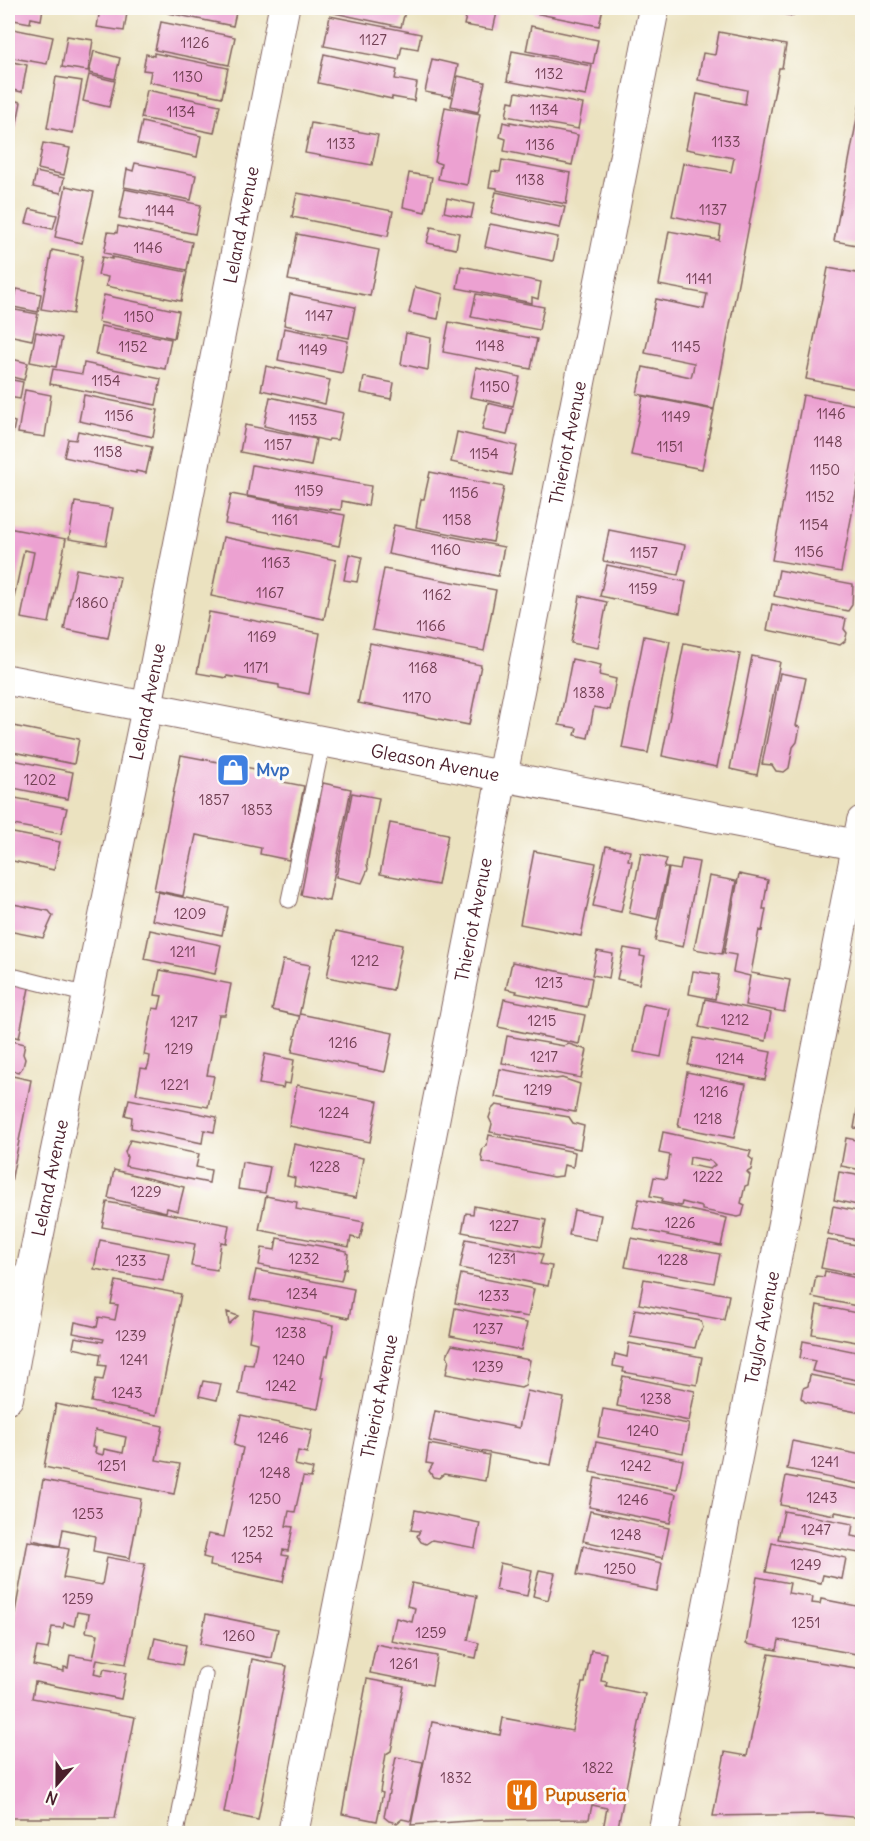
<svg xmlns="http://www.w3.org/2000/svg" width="870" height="1841" viewBox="0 0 870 1841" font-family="Delius,sans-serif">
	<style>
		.building { fill: #eca1d1; fill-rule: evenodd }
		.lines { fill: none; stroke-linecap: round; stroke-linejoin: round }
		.service-casing { stroke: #82635f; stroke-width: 17 }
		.minor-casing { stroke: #82635f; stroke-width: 32 }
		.service { stroke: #fff; stroke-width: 15 }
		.minor { stroke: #fff; stroke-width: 30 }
		.labels { text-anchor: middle; stroke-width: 6; stroke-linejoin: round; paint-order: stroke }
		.number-label { font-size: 15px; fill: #724054 }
		.street-label { font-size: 18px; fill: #4a1f2b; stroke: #fdfcf7 }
		.shop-label { font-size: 18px; font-weight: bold; fill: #366cbe; stroke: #fdfcf7; text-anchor: start }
		.food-label { font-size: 18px; font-weight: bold; fill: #c56008; stroke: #fdfcf7; text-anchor: start }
	</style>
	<rect width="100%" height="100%" fill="#fdfcf7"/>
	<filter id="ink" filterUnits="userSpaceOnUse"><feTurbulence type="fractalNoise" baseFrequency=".0167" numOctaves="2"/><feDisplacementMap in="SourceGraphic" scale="12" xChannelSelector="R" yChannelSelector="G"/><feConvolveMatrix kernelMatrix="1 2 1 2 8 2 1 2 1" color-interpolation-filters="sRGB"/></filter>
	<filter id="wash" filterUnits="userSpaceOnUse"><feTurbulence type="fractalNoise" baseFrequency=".008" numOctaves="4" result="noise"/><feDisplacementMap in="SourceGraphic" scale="24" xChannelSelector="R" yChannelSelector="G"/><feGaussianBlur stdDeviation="1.35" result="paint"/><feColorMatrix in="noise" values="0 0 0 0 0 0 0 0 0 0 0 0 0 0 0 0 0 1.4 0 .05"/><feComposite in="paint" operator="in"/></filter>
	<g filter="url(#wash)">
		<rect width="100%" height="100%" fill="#ebe2c0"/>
		<g id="blocks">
			<!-- building -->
			<path class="building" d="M8 8H43L41 20 31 18 30 23 8 19Z
				M169 8H237L233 26 168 13Z
				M335 8H406L401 27 334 13Z
				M439 8H467L465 14Z
				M468 8H498L493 30 464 25Z
				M535 8H603L599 26 534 13Z
				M754 8H795L793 16Z
				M100 9 127 13 124 31 97 27Z
				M330 16 421 34 418 49 402 46 399 60 324 46Z
				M161 22 235 37 229 65 155 50Z
				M531 26 598 40 593 64 526 51Z
				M8 28 53 37 47 64 8 57Z
				M719 32 786 45 782 68H779L714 409 637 394 643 367 691 377 693 370 694 363 645 353 656 299 704 309 707 294 659 285 669 231 719 240 721 226 672 216 683 163 731 172 734 158 686 149 697 94 745 104 747 90 698 80 703 53 715 55Z
				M67 36 93 40 88 71 62 67Z
				M94 51 120 58 115 79 89 73Z
				M512 51 592 66 586 96 507 81Z
				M154 53 228 68 222 97 149 82 151 71 143 70 146 54 154 56Z
				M324 54 397 70 395 79 417 83 414 101 392 97V99L318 83Z
				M432 59 458 65 451 97 425 92Z
				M8 61 27 65 22 92 8 89Z
				M89 75 115 81 109 107 83 101Z
				M458 76 485 82 478 112 451 106Z
				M56 77 82 81 73 133 47 128Z
				M147 90 220 105 214 133 141 118Z
				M516 92 583 104 578 129 506 116 509 101 514 102Z
				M861 97 862 98V246L834 241Z
				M8 99 21 102 16 128 8 127Z
				M445 107 480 114 467 185 438 179 441 164 435 162Z
				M142 122 201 136 197 157 137 144Z
				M503 122 510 124V122L578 135 572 165 504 151 506 139 500 137Z
				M311 123 378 135 372 165 305 153Z
				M8 132 13 133 9 155H8Z
				M43 143 70 148 64 175 38 169Z
				M502 160 571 173 566 204 497 190V188L489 187 492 171 500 172Z
				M135 163 196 175 191 200 124 187 127 169 133 171Z
				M36 172 64 178 61 193 33 187Z
				M409 173 432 177 425 212 403 207Z
				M66 186 94 192 82 243 55 237Z
				M125 189 201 205 195 234 119 218Z
				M496 192 565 207 560 228 491 213Z
				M297 193 393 211 388 236 292 217Z
				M447 198 474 204 471 218 444 212Z
				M30 209 57 215 53 229 26 223Z
				M490 224 558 237 553 261 485 247Z
				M118 226 192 242 187 270 104 253 108 232 117 233Z
				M431 227 459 233 456 249 427 243Z
				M297 234 379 250 370 296 288 280Z
				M52 250 83 256 73 314 41 309Z
				M102 257 112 259V257L187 272 181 301 106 286 108 277 98 275Z
				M461 266 541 282 538 299 532 297V303L457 288Z
				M828 268 862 274V390L806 379Z
				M415 287 443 294 438 319 409 313Z
				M17 289 41 294 38 312 13 307Z
				M290 294 355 307 349 338 284 325Z
				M476 294 544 307 539 330 471 317Z
				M104 295 179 311 174 338 98 322Z
				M10 309 38 314 32 340 8 335Z
				M449 322 537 339 531 369 443 352Z
				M101 326 171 339 165 369 95 354Z
				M284 328 348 341 342 373 278 360Z
				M36 332 62 338 56 367 30 362Z
				M406 333 431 338 428 370 401 364Z
				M8 358 28 363 24 380 8 376Z
				M84 363 161 379 156 405 50 384 53 369 82 374Z
				M266 366 330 380 325 404 261 390Z
				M476 367 520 377 513 406 470 397Z
				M364 377 394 383 391 399 361 393Z
				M8 379 23 382 20 399 8 397Z
				M25 390 51 395 45 437 18 433Z
				M84 395 158 410 153 437 79 421Z
				M803 395 862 406V461L841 572 772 560Z
				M643 396 714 410 702 469 631 455Z
				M270 397 343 413 337 440 329 439 328 441 264 426Z
				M488 403 513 409 507 435 482 430Z
				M8 420 15 422 10 447H8Z
				M245 425 316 439 311 466 240 452Z
				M78 431 152 447 146 473 136 471V473L64 457 68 439 76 440Z
				M457 432 517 446 511 475 451 462Z
				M8 450H13L9 473H8Z
				M252 465 371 486 368 506 342 501 341 510 331 509V510L247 496Z
				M430 472 504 487 493 542 416 527 421 499H424Z
				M231 494 345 515 339 546 225 524Z
				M75 502 113 508 106 545 69 539Z
				M394 525 504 547 498 576 388 554Z
				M8 528 66 539 49 623 21 618 34 552 24 550 10 617H8Z
				M609 530 685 545 678 575 603 561Z
				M223 537 336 560 324 619 211 596Z
				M349 554 362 557 357 582 344 580Z
				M607 565 686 582 680 613 600 596Z
				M76 569 120 577 108 638 64 629Z
				M384 569 496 590 484 651 372 630Z
				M779 570 853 584 852 605 848 611 774 596Z
				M580 596 607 602 598 648 571 643Z
				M772 604 846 619 844 629 847 633 845 641 840 645 767 630Z
				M209 612 320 633 309 694 279 688V685L227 676V678L197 673Z
				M644 636 670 641 648 753 622 748Z
				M370 643 481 665 469 725 358 703Z
				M684 643 740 654 717 767 662 756Z
				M752 656 780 662 757 775 730 769Z
				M572 659 601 665 599 675 616 679 610 710 594 707 588 738 575 735 577 728 559 725Z
				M780 673 806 678 796 726 800 727 797 742 793 747 789 768 784 772 776 771 772 765 762 764Z
				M8 725 79 739 74 764 8 751Z
				M181 755 276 773 275 776 284 778 283 782 304 786 289 860 260 854 261 848 196 835 183 896 154 890Z
				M8 759 73 772 68 799 8 787Z
				M323 783 351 789 329 901 301 895Z
				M352 793 379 798 367 864 368 869 362 883 336 877Z
				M8 795 15 796V798L67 808 61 834 8 824Z
				M390 823 448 834 438 885 380 874Z
				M8 832 60 842 54 870 8 860Z
				M606 846 630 851 628 860 632 861 621 912 593 906Z
				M534 851 596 863 581 936 520 924Z
				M641 853 667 859 664 868H668L657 919 629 913Z
				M682 859 699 862 683 947 655 941 669 868 680 870Z
				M739 874 768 880 763 909H766L762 931 759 930 751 973 790 980 784 1012 745 1005 750 976 733 972 736 955 724 953Z
				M709 876 736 881 722 954 694 949Z
				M158 892 228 907 222 935 152 920Z
				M8 903 49 911 53 916 43 938 8 931Z
				M150 930 221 945 215 974 144 959Z
				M336 931 402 945 393 990 327 977Z
				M624 948 641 951 640 956 645 957 639 984 617 979Z
				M597 951 613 954 609 978 592 975Z
				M283 960 310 965 299 1016 272 1010Z
				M512 962 592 978 587 1007 516 993 517 991 506 989Z
				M160 970 231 984 225 1015H219L207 1075 214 1076 208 1107 136 1094 141 1068 147 1069 149 1063 150 1056 144 1055 153 1008 159 1009 162 996 155 995Z
				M693 971 719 975 715 999 689 994Z
				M8 979 30 983 19 1038 8 1035Z
				M504 999 585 1015 579 1044 498 1027Z
				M705 999 771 1013 766 1041 699 1027Z
				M643 1004 670 1009 661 1057 634 1052Z
				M300 1014 393 1033 385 1072 292 1052Z
				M507 1036 564 1046 569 1044 587 1050 581 1078 502 1063Z
				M694 1038 771 1052 765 1080 688 1065Z
				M8 1040 25 1044 23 1054 25 1059 23 1067 19 1072 8 1070Z
				M265 1054 294 1060 290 1084 284 1083 283 1088 259 1084Z
				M500 1069 556 1079 562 1078 580 1084 575 1112 495 1097Z
				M687 1072 746 1084 734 1138 678 1127Z
				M8 1075 31 1080 9 1192H8Z
				M297 1085 378 1101 370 1142 289 1126Z
				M129 1099 217 1117 214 1132 204 1130 202 1143 131 1128 132 1117 125 1115Z
				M496 1105 569 1117 573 1123 584 1126 580 1149 490 1132 492 1124 489 1118 492 1109Z
				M858 1105 862 1106V1129L854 1128Z
				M663 1132 751 1151 749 1157 753 1160 751 1170 747 1172 750 1175 748 1185 745 1186 741 1203 745 1205 742 1216 738 1217 702 1210V1207L682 1202 681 1206 661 1202 662 1198 650 1196 654 1177 666 1179 670 1155 659 1153ZM690 1157 711 1161 715 1165 710 1169 689 1165Z
				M489 1135 575 1152 573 1167 564 1165 562 1176 553 1177 483 1162 481 1156 483 1148 487 1145Z
				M846 1138 862 1141V1170L841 1166Z
				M130 1140 199 1154 196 1167 211 1170 209 1183 125 1166 127 1157 125 1152Z
				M294 1144 363 1158 356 1198 294 1186 295 1178 287 1176Z
				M242 1162 270 1167 265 1193 238 1189Z
				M114 1170 184 1187 178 1211 167 1208 166 1212 108 1198Z
				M839 1172 862 1176V1206L834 1200Z
				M266 1196 297 1202 296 1209 364 1222 360 1239 351 1237 349 1247 259 1230Z
				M639 1199 727 1218 721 1246 633 1228Z
				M107 1202 229 1225 226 1243 221 1242 217 1270 191 1266 195 1244 102 1227Z
				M474 1206 546 1220 541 1247 462 1232 466 1213 473 1214Z
				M833 1206 862 1212V1241L828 1234Z
				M574 1210 601 1215 596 1240 569 1235Z
				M277 1238 347 1251 346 1253 348 1254 346 1269H344L341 1281 259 1265 262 1248 275 1250Z
				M631 1238 720 1254 714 1283 625 1267Z
				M466 1239 543 1254 540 1264 552 1266 548 1286 460 1268Z
				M100 1240 169 1253 163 1281 94 1269Z
				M827 1240 862 1246V1276L821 1268Z
				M256 1270 354 1289 349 1318 250 1299Z
				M825 1271 862 1279V1307L812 1297 816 1276 824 1277Z
				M461 1274 534 1289 528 1317 455 1303Z
				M644 1279 729 1295 724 1320 639 1304Z
				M116 1281 181 1294 157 1415 91 1402 96 1379 103 1380 106 1366 99 1365 101 1354 73 1348 75 1337 103 1342 104 1339 73 1333 75 1322 97 1327 99 1317 115 1320 118 1305 111 1304Z
				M817 1305 862 1314V1343L812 1334Z
				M455 1308 527 1323 521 1350 450 1336Z
				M635 1309 701 1321 703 1328 698 1336 695 1348 630 1337Z
				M254 1310 334 1325 328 1356H325L321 1378H324L318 1409 239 1394 244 1364 253 1365 257 1343 249 1341Z
				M227 1312 238 1316 229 1324Z
				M803 1341 862 1353V1381L812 1371 815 1361 800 1358Z
				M629 1343 702 1357 697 1385 623 1372 624 1368 613 1366 615 1354 627 1357Z
				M452 1345 530 1360 525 1386 521 1388 446 1374 449 1360 447 1355Z
				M810 1375 862 1385V1413L805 1402 801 1398 803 1388 808 1386Z
				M623 1376 695 1391 689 1421 617 1406Z
				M203 1381 221 1384 217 1400 199 1396Z
				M527 1391 564 1398 551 1465 429 1441 435 1411 519 1428Z
				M56 1404 163 1426 156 1460 180 1464 174 1494 44 1467ZM95 1430 126 1437 123 1453 104 1449 103 1455 95 1453 96 1447H92Z
				M603 1409 689 1424 683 1453 598 1437Z
				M241 1415 312 1430 307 1453 298 1451 295 1465 313 1469 311 1478 303 1477 295 1512 289 1511 286 1526 293 1527 288 1551 283 1550 282 1555 288 1556 283 1582 210 1566 211 1559 203 1557 208 1534 224 1537 243 1448 234 1445Z
				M792 1441 862 1455 860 1484 787 1469Z
				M596 1442 683 1460 677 1489 590 1472Z
				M429 1444 489 1455 485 1481 444 1474 439 1478 433 1477 429 1471 433 1464 426 1463Z
				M786 1476 862 1490V1517L835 1512V1515L780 1505Z
				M595 1478 676 1494 670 1523 589 1507Z
				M43 1480 141 1499 130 1558 93 1551 95 1536 63 1529 60 1546 32 1540Z
				M415 1510 480 1523 475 1548 432 1540 426 1544 421 1542 417 1536 420 1531 411 1530Z
				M590 1511 669 1528 663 1558 583 1541Z
				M784 1511 853 1524 851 1536 862 1538 859 1553 778 1539Z
				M28 1541 69 1549 63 1578 102 1585 107 1557 145 1564 126 1664 97 1659 94 1674 102 1676 104 1669 126 1673 121 1699 35 1682 32 1698 135 1717 115 1818H8V1650ZM77 1612 89 1614 86 1632 98 1634 93 1659 70 1655 68 1668 64 1667V1671L33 1665 37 1647 48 1649 52 1627 63 1628 64 1623 74 1626Z
				M772 1543 846 1558 842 1579 823 1575 821 1583 766 1572Z
				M583 1546 662 1563 657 1591 577 1575Z
				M500 1563 532 1570 527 1596 495 1590Z
				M539 1570 555 1573 548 1600 533 1596Z
				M757 1577 790 1583 788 1593 813 1597 812 1603 820 1604 821 1599 862 1607V1655L779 1640 777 1650 746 1644Z
				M412 1583 477 1596 468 1640 479 1643 476 1658 391 1641 396 1618 412 1622 415 1608 407 1606Z
				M206 1614 278 1629 272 1658 200 1644Z
				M155 1638 186 1645 182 1665 150 1659Z
				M376 1644 437 1656 432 1685 370 1673Z
				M591 1650 606 1653 601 1681 607 1682 606 1686 645 1694 617 1832 603 1829 607 1808 592 1805 589 1819 483 1820 411 1825 432 1722 500 1735 503 1718 572 1731 582 1683H585Z
				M769 1654 862 1669V1818L818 1814 713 1816 725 1752 747 1756Z
				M252 1659 287 1666 258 1820 224 1813Z
				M367 1679 404 1686 391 1751 386 1754 380 1792 383 1793 377 1821 342 1814Z
				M396 1757 423 1762 411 1821 402 1819 397 1823 389 1821 384 1817Z"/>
		</g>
	</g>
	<g filter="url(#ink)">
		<use href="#blocks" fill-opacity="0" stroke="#82635f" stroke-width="1.5"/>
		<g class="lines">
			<defs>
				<path id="service" d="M289 900 323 741
					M8 975 88 995
					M8 1272 30 1277
					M176 1834 205 1675"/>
				<g id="minor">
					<path id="s1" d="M8 680 862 846"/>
					<path id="s2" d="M8 1398 30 1277 147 707 284 8"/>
					<path id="s3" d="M293 1834 654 8"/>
					<path id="s4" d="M663 1834 862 821"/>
				</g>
			</defs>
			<!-- service casing -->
			<use href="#service" class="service-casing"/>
			<!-- minor casing -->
			<use href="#minor" class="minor-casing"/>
			<!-- service -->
			<use href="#service" class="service"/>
			<!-- minor -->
			<use href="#minor" class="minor"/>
		</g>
	</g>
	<!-- icons -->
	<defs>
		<symbol id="shop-square" viewBox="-11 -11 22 22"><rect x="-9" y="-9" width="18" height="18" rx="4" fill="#3f7fe0" stroke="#fdfcf7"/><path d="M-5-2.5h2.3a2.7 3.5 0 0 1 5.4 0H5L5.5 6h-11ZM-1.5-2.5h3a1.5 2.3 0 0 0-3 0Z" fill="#fff"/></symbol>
		<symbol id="restaurant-square" viewBox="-11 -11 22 22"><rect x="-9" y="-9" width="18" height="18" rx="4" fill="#e8710a" stroke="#fdfcf7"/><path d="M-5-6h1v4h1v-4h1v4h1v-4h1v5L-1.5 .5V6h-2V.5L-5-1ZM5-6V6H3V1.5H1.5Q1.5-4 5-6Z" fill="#fff"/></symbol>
	</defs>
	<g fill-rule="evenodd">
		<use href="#shop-square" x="214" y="751" width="38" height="38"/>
		<use href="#restaurant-square" x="503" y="1776" width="38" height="38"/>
	</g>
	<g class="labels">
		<!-- number labels -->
		<g class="number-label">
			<text x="373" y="45">1127</text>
			<text x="195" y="48">1126</text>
			<text x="549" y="79">1132</text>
			<text x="188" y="82">1130</text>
			<text x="544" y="115">1134</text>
			<text x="181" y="117">1134</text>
			<text x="726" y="147">1133</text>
			<text x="341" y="149">1133</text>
			<text x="540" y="150">1136</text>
			<text x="530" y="185">1138</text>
			<text x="713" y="215">1137</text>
			<text x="160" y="216">1144</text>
			<text x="148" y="253">1146</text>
			<text x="699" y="284">1141</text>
			<text x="319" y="321">1147</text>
			<text x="139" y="322">1150</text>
			<text x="490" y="351">1148</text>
			<text x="133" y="352">1152</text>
			<text x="686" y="352">1145</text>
			<text x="313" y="355">1149</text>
			<text x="106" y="386">1154</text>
			<text x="495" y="392">1150</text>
			<text x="831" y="419">1146</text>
			<text x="119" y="421">1156</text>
			<text x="676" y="422">1149</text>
			<text x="303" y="425">1153</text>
			<text x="828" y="447">1148</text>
			<text x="278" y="450">1157</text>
			<text x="670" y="452">1151</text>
			<text x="108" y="457">1158</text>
			<text x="484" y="459">1154</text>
			<text x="825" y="475">1150</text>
			<text x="309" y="496">1159</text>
			<text x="464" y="498">1156</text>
			<text x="820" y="502">1152</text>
			<text x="285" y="525">1161</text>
			<text x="457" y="525">1158</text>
			<text x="814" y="530">1154</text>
			<text x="446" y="555">1160</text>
			<text x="809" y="557">1156</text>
			<text x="644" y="558">1157</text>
			<text x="276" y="568">1163</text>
			<text x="643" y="594">1159</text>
			<text x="270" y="598">1167</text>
			<text x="437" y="600">1162</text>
			<text x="92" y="608">1860</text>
			<text x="431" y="631">1166</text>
			<text x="262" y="642">1169</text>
			<text x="256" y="673">1171</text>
			<text x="423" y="673">1168</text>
			<text x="589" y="698">1838</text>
			<text x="417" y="703">1170</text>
			<text x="40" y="785">1202</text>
			<text x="214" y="805">1857</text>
			<text x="257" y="815">1853</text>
			<text x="190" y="919">1209</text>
			<text x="183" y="957">1211</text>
			<text x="365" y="966">1212</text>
			<text x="549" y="988">1213</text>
			<text x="735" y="1025">1212</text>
			<text x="542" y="1026">1215</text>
			<text x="184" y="1027">1217</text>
			<text x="343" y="1048">1216</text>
			<text x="179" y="1054">1219</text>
			<text x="544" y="1062">1217</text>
			<text x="730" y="1064">1214</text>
			<text x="175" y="1090">1221</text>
			<text x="538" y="1095">1219</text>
			<text x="714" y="1097">1216</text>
			<text x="334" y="1118">1224</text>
			<text x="708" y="1124">1218</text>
			<text x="325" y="1172">1228</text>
			<text x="708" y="1182">1222</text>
			<text x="146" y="1197">1229</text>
			<text x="680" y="1228">1226</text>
			<text x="504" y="1231">1227</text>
			<text x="304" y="1264">1232</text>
			<text x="502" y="1264">1231</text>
			<text x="673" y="1265">1228</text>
			<text x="131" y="1266">1233</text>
			<text x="302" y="1299">1234</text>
			<text x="494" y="1301">1233</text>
			<text x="488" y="1334">1237</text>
			<text x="291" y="1338">1238</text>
			<text x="131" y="1341">1239</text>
			<text x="134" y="1365">1241</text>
			<text x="289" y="1365">1240</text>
			<text x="488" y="1372">1239</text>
			<text x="281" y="1391">1242</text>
			<text x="127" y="1398">1243</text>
			<text x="656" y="1404">1238</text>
			<text x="643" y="1436">1240</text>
			<text x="273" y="1443">1246</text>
			<text x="825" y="1467">1241</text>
			<text x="112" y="1471">1251</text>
			<text x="636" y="1471">1242</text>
			<text x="275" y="1478">1248</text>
			<text x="822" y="1503">1243</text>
			<text x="265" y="1504">1250</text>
			<text x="633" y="1505">1246</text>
			<text x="88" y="1519">1253</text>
			<text x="816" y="1535">1247</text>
			<text x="258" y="1537">1252</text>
			<text x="626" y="1540">1248</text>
			<text x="247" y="1563">1254</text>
			<text x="806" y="1570">1249</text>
			<text x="620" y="1574">1250</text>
			<text x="78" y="1604">1259</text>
			<text x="806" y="1628">1251</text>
			<text x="431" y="1638">1259</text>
			<text x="239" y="1641">1260</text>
			<text x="404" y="1669">1261</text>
			<text x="598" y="1773">1822</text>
			<text x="456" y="1783">1832</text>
		</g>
		<!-- street labels -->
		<g class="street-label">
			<text dy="6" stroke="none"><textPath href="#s2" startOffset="1196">Leland Avenue</textPath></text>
			<text dy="6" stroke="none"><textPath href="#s3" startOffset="1418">Thieriot Avenue</textPath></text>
			<text dy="6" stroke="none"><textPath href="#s2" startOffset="710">Leland Avenue</textPath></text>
			<text dy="6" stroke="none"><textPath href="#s1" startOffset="435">Gleason Avenue</textPath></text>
			<text dy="6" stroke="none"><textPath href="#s3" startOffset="932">Thieriot Avenue</textPath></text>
			<text dy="6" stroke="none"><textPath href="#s2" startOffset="224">Leland Avenue</textPath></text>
			<text dy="6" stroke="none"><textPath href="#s4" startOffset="516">Taylor Avenue</textPath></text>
			<text dy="6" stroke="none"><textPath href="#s3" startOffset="446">Thieriot Avenue</textPath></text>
		</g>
		<!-- shop labels -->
		<g class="shop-label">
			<text x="256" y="776">Mvp</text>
		</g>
		<!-- food labels -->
		<g class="food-label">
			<text x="545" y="1801">Pupuseria</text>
		</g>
	</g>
	<!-- margin -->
	<rect width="870" height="1841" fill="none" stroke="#fdfcf7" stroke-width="30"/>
	<!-- north arrow -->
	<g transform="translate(57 1784) rotate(201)" stroke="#fdfcf7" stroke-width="4.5" paint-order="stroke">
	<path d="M0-4.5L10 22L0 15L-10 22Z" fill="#4a1f2b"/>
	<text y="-9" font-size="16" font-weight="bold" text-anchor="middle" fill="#4a1f2b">N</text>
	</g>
</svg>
